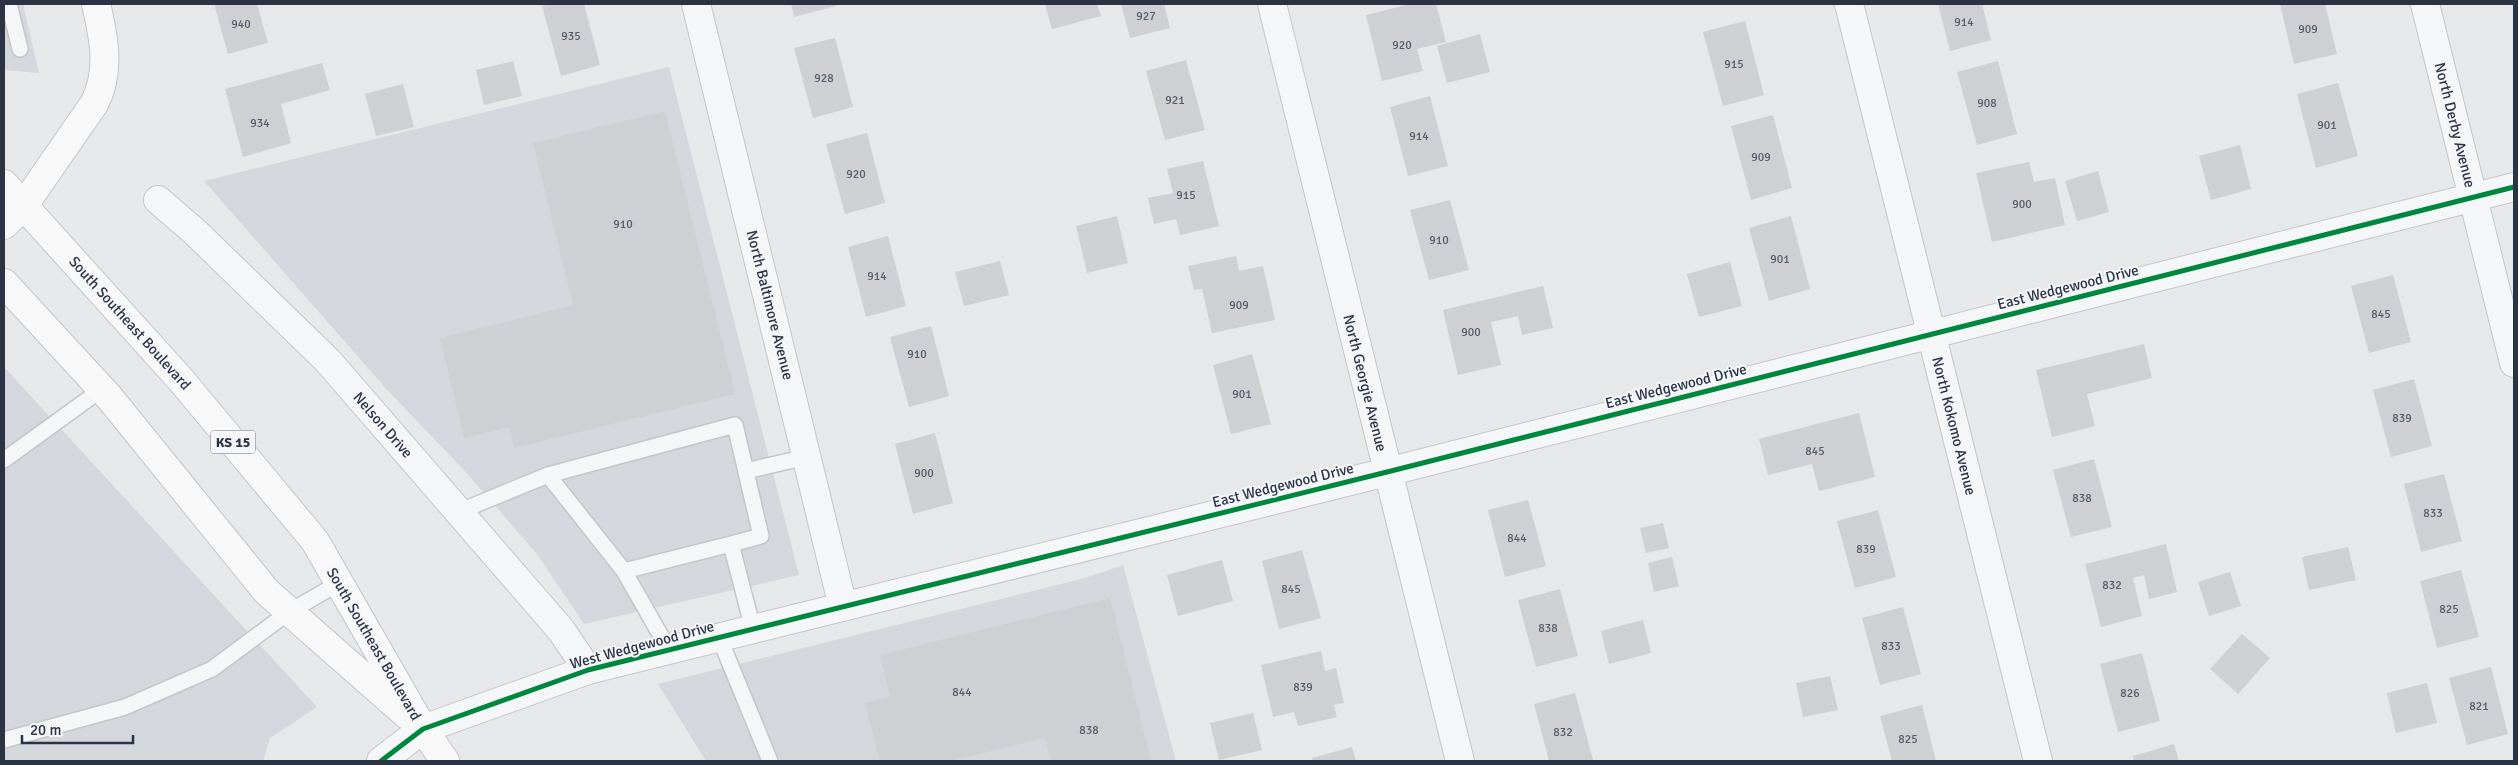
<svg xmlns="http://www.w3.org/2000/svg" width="2518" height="765" viewBox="0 0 2518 765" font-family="Signika,sans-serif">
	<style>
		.built { fill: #d4d7dd }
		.building { fill: #ced0d3 }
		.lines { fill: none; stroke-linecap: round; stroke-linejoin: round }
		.service-casing { stroke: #c4c6c8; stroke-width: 18 }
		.minor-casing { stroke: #c4c6c8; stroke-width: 30 }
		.secondary-casing { stroke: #c4c6c8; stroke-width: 30 }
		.primary-casing { stroke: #c2c5c8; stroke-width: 30 }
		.service { stroke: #f5f6f7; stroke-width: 15 }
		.minor { stroke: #f5f6f7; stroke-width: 28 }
		.secondary { stroke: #f8f8f8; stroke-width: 28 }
		.primary { stroke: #f8f8f8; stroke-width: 28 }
		.cycleway-casing { stroke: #f4f6f9; stroke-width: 8 }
		.cycleway { stroke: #00873e; stroke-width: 5 }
		.labels { text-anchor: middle; stroke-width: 4; stroke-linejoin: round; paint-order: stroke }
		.number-label { font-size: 12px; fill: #545c69 }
		.shield { fill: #f4f6f9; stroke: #676e7b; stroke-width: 1 }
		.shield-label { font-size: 14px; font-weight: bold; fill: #2b3445 }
		.street-label { font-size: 15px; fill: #2b3445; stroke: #f4f6f9 }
	</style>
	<rect width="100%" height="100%" fill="#e6e8ea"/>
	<!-- built -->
	<path class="built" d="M4 4H23L39 73 4 70Z
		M669 67 799 575 584 624 537 554 463 469 390 393 204 181Z
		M4 367 317 707 270 738 263 761H4Z
		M1123 565 1176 761H706L658 684 1085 578Z"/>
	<!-- building -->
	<path class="building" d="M214 4H257L268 43 228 54Z
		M551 4H584L600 65 561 76 542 6Z
		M791 4H836V6L794 17Z
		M1045 4H1097L1101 16 1052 29Z
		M1121 4H1164L1170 28 1130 38Z
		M1410 4H1436L1446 42 1417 49 1423 71 1382 81 1366 15Z
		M1938 4H1982L1991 40 1950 51Z
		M2280 4H2325L2337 54 2294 64Z
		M1745 21 1764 95 1723 106 1703 32Z
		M1480 34 1490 72 1447 83 1437 46Z
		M835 38 853 107 813 118 794 48Z
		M1186 60 1205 130 1165 140 1146 71Z
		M513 61 522 96 484 105 476 70Z
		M1998 61 2017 134 1977 145 1957 72Z
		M322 63 330 90 281 104 291 143 243 157 225 89Z
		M2338 83 2358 156 2316 168 2297 94Z
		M403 84 414 127 376 136 365 94Z
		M1430 96 1448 166 1408 176 1390 107Z
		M665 111 735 394 514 448 509 427 464 438 440 338 573 305 533 143Z
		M1773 115 1792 188 1751 200 1731 126Z
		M867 133 885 203 845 214 826 144Z
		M2240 145 2251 189 2211 200 2199 156Z
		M1203 161 1219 226 1180 235 1176 219 1154 224 1148 198 1173 193 1167 169Z
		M2029 162 2034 182 2055 178 2065 225 1992 242 1976 173Z
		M2098 171 2109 212 2077 221 2065 181Z
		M1450 200 1469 270 1429 280 1410 210Z
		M1117 216 1128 263 1087 273 1076 226Z
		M1791 216 1810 289 1769 301 1749 228Z
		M888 236 906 306 866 317 848 247Z
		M1236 256 1239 271 1263 266 1275 320 1212 333 1202 289 1194 290 1188 266Z
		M1000 261 1009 295 964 306 955 272Z
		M1730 262 1742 306 1699 317 1687 274Z
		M2393 275 2411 342 2369 353 2351 286Z
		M1543 286 1553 328 1522 335 1518 316 1491 322 1501 365 1458 375 1443 310Z
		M931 326 949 396 909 407 890 337Z
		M2144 344 2152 378 2087 394 2095 426 2052 437 2036 370Z
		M1252 354 1271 424 1231 434 1213 365Z
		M2414 379 2432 446 2391 457 2373 390Z
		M1859 413 1875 477 1819 491 1812 464 1768 475 1759 439Z
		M935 433 953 503 913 514 895 444Z
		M2094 459 2112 527 2071 537 2053 470Z
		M2444 474 2462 541 2421 552 2404 484Z
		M1528 500 1546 566 1505 577 1488 510Z
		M1878 510 1896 577 1855 588 1837 521Z
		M1663 523 1669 548 1646 553 1640 528Z
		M2166 544 2177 592 2149 599 2144 575 2133 578 2142 616 2101 627 2085 564Z
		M2348 547 2356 580 2309 590 2302 557Z
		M1302 550 1321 618 1279 629 1262 561Z
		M1672 557 1679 586 1654 592 1648 563Z
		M1222 560 1233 601 1178 616 1167 575Z
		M2461 570 2479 637 2437 648 2420 581Z
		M2230 572 2241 606 2209 616 2198 582Z
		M1560 589 1578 656 1536 667 1518 600Z
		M1110 598 1151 761H1051L1045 738 951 761H880L865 703 890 696 880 655Z
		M1903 607 1921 674 1880 685 1862 618Z
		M1643 620 1651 653 1609 664 1601 631Z
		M2242 634 2270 658 2238 694 2210 669Z
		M1321 651 1325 671 1336 668 1344 703 1334 705 1337 717 1298 726 1294 712 1273 717 1261 665Z
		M2142 653 2160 721 2118 732 2100 664Z
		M2491 667 2508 734 2467 745 2449 678Z
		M1830 676 1838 710 1803 717 1796 683Z
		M2427 683 2437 723 2396 733 2387 693Z
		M1575 693 1593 760 1549 761 1534 704Z
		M1922 705 1936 761H1892L1880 716Z
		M1253 713 1262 750 1219 760 1210 723Z
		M2174 744 2179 761H2134L2133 756Z
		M1352 747 1356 761H1313L1312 758Z"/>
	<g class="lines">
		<defs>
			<path id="service" d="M9 4 20 49
				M4 460 102 389
				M746 471 806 457
				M458 512 548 475
				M731 544 761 536 735 425 548 475 624 571 731 544 753 629
				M624 571 669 650
				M719 637 770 761
				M4 740 125 707 212 669 289 612 339 583"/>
			<path id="minor" d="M696 4 843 607
				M1272 4 1460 761
				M1849 4 2038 761
				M2425 4 2514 363
				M158 200 194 231 328 361 561 630 588 670
				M381 761 423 729 588 670 1387 472 2514 187"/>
			<path id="secondary" d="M4 225 24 205 94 104C111 72 104 38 96 4"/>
			<path id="primary" d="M4 184 181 380 315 541 423 729 445 761
				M4 283 109 397 267 592 407 715"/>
		</defs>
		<!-- service casing -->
		<use href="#service" class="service-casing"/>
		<!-- minor casing -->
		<use href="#minor" class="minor-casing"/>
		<!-- secondary casing -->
		<use href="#secondary" class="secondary-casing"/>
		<!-- primary casing -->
		<use href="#primary" class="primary-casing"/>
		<!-- service -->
		<use href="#service" class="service"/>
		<!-- minor -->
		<use href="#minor" class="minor"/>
		<!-- secondary -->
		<use href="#secondary" class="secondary"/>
		<!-- primary -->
		<use href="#primary" class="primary"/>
		<defs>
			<path id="cycleway" d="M381 761 423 729 588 670 1387 472 2514 187"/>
		</defs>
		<!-- cycleway casing -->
		<use href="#cycleway" class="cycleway-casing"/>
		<!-- cycleway -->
		<use href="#cycleway" class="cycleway"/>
	</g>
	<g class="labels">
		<!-- number labels -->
		<g class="number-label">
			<text x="1146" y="20">927</text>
			<text x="1964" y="26">914</text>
			<text x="241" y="28">940</text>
			<text x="2308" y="33">909</text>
			<text x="571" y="40">935</text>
			<text x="1402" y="49">920</text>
			<text x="1734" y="68">915</text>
			<text x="824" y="82">928</text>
			<text x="1175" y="104">921</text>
			<text x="1987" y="107">908</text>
			<text x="260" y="127">934</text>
			<text x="2327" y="129">901</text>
			<text x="1419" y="140">914</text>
			<text x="1761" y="161">909</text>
			<text x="856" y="178">920</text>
			<text x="1186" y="199">915</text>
			<text x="2022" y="208">900</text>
			<text x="623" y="228">910</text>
			<text x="1439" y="244">910</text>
			<text x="1780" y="263">901</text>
			<text x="877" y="280">914</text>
			<text x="1239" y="309">909</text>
			<text x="2381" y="318">845</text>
			<text x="1471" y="336">900</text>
			<text x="917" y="358">910</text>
			<text x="1242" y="398">901</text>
			<text x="2402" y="422">839</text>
			<text x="1815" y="455">845</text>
			<text x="924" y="477">900</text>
			<text x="2082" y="502">838</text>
			<text x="2433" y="517">833</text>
			<text x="1517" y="542">844</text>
			<text x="1866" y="553">839</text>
			<text x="2112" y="589">832</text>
			<text x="1291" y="593">845</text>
			<text x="2449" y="613">825</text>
			<text x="1548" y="632">838</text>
			<text x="1891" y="650">833</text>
			<text x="1303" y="691">839</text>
			<text x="962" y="696">844</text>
			<text x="2130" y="697">826</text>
			<text x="2479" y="710">821</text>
			<text x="1089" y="734">838</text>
			<text x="1563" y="736">832</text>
			<text x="1908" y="743">825</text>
		</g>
		<!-- shield labels -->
		<rect class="shield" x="210.5" y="430.5" width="45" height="23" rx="4"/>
		<g class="shield-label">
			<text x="233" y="447">KS 15</text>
		</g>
		<!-- street labels -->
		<g class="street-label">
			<text transform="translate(2455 125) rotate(76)" y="5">North Derby Avenue</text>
			<text transform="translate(2068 287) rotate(-14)" y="5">East Wedgewood Drive</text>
			<text transform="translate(770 305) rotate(76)" y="5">North Baltimore Avenue</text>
			<text transform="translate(130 323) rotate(48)" y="5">South Southeast Boulevard</text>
			<text transform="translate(1365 383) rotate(76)" y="5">North Georgie Avenue</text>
			<text transform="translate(1676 386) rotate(-14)" y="5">East Wedgewood Drive</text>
			<text transform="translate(383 425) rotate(49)" y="5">Nelson Drive</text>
			<text transform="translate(1954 426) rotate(76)" y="5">North Kokomo Avenue</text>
			<text transform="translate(1283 485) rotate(-14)" y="5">East Wedgewood Drive</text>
			<text transform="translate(374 644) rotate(60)" y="5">South Southeast Boulevard</text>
			<text transform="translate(642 645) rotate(-15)" y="5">West Wedgewood Drive</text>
		</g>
	</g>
	<!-- border -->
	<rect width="2518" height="765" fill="none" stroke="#2b3445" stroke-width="10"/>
	<!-- scale -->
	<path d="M22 735v8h111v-8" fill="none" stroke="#2b3445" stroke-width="2.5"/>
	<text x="30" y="735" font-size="15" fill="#2b3445" stroke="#f4f6f9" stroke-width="4" paint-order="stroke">20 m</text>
</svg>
